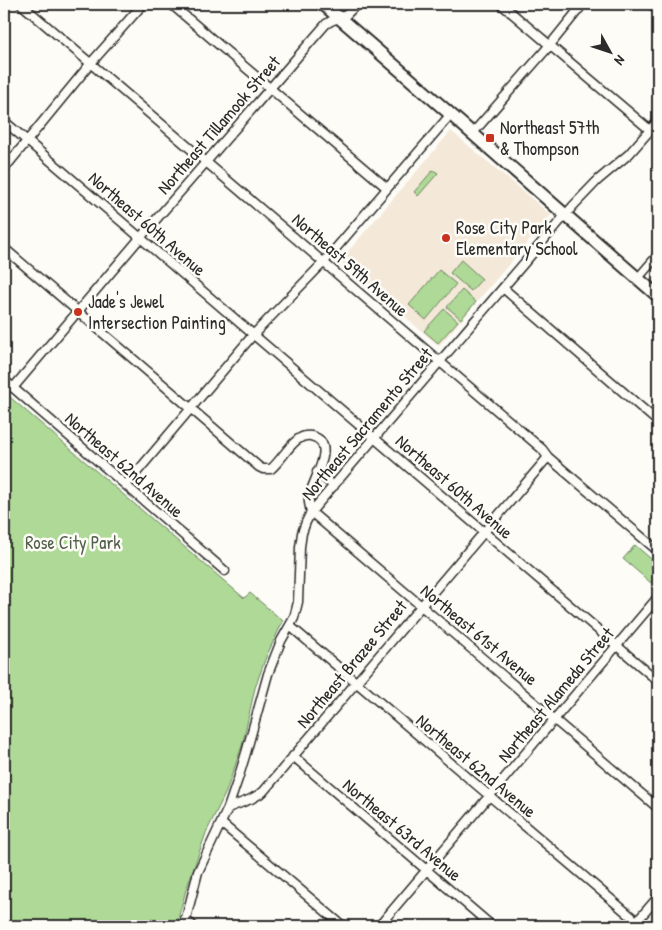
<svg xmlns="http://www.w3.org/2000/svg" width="662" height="930" viewBox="0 0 662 930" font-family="'Patrick Hand',sans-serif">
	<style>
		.built { fill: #f4e8d8 }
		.green { fill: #aed996; stroke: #6c8260 }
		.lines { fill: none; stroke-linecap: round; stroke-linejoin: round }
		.minor-casing { stroke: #2b2b2b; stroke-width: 11 }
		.secondary-casing { stroke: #2b2b2b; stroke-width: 15 }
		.minor { stroke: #fdfcf7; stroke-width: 8 }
		.secondary { stroke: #fdfcf7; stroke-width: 11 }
		.poi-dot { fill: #c8321e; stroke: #fdfcf7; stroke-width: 2 }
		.labels { text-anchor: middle; stroke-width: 5; stroke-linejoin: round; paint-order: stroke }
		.street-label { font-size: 18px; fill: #2b2b2b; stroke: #fdfcf7 }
		.poi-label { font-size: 18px; fill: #2b2b2b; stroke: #fdfcf7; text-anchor: start }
		.park-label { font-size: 18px; fill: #525f4b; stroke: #fdfcf7 }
	</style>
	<rect width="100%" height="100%" fill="#fdfcf7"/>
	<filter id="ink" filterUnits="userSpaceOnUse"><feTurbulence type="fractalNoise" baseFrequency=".02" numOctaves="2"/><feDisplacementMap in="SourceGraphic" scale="10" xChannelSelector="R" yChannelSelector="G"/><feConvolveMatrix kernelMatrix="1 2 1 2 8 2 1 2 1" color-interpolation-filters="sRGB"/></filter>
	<g filter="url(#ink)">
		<!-- built -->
		<path class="built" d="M451 131 551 215 439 346 340 261Z"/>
		<!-- green -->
		<path class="green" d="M433 170 438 173 418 196 414 192Z
			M461 260 482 279 471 291 450 273Z
			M439 270 456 284 426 320 409 305Z
			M462 290 476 302 461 319 447 307Z
			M444 309 458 321 438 343 424 331Z
			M4 392 244 598 250 593 283 621 266 657 255 688 242 746 226 792 206 833 186 890 176 926H4Z
			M635 545 658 565V575L651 583 623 559Z"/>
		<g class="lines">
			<defs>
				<path id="minor" d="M21 4 542 449 548 457 658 551
					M171 4 387 188
					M501 4 650 130
					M651 4 658 10
					M4 121 658 681
					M472 134 550 45 583 4
					M4 169 91 63 143 4
					M4 248 259 467 263 469H271C281 460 287 448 297 440 301 437 306 435 311 436 339 442 312 481 309 497 308 502 310 507 311 512L658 808
					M638 278 658 255
					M503 288 658 422
					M4 380 225 571
					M13 388 140 238 326 24 331 21 346 15 357 4
					M317 472 334 486
					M126 485 253 335 324 262 451 114
					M290 626 633 918 645 926
					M293 756 492 926
					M228 808 251 799 263 792 548 457
					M221 823 343 926
					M185 919 193 926
					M184 926 198 872 228 808 238 779 246 753 268 674 281 641 294 618 298 602 300 547 302 533 306 522 311 512 573 206 598 180 629 154 658 121
					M379 926 658 597
					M633 926 658 897"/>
				<path id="secondary" d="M323 4C436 100 546 199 658 296"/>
			</defs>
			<!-- minor casing -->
			<use href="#minor" class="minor-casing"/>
			<!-- secondary casing -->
			<use href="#secondary" class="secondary-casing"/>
			<!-- minor -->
			<use href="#minor" class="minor"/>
			<!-- secondary -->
			<use href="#secondary" class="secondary"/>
		</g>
	</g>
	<!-- markers -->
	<g class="poi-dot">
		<rect x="485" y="133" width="10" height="10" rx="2.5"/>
		<circle cx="446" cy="238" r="5"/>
		<circle cx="78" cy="312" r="5"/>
	</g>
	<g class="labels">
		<!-- street labels -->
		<g class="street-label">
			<text transform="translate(219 125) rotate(-49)" y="6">Northeast Tillamook Street</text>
			<text transform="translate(147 224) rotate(41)" y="6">Northeast 60th Avenue</text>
			<text transform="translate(350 265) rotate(41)" y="6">Northeast 59th Avenue</text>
			<text transform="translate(367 424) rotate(-50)" y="6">Northeast Sacramento Street</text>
			<text transform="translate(124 465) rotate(41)" y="6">Northeast 62nd Avenue</text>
			<text transform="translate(454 487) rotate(41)" y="6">Northeast 60th Avenue</text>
			<text transform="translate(479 635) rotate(40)" y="6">Northeast 61st Avenue</text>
			<text transform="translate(352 664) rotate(-50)" y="6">Northeast Brazee Street</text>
			<text transform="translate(556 695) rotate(-50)" y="6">Northeast Alameda Street</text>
			<text transform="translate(476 766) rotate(40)" y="6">Northeast 62nd Avenue</text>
			<text transform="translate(402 830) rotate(40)" y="6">Northeast 63rd Avenue</text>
		</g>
		<!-- poi labels -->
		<g class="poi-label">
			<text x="500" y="134">Northeast 57th<tspan x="500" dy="21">&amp; Thompson</tspan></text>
			<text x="456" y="234">Rose City Park<tspan x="456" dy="21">Elementary School</tspan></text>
			<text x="88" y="308">Jade's Jewel<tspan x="88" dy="21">Intersection Painting</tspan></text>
		</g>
		<!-- park labels -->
		<g class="park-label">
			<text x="73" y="549">Rose City Park</text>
		</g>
	</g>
	<!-- margin -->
	<rect width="662" height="930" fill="none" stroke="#fdfcf7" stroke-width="20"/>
	<rect x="10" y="10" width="642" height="910" fill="none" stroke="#2b2b2b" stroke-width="2" filter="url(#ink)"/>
	<!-- north arrow -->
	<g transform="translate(610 52) rotate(130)" stroke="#fdfcf7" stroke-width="4" paint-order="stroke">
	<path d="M0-4L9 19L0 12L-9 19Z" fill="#2b2b2b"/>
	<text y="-8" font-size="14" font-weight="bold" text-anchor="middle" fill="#2b2b2b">N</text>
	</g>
</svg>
